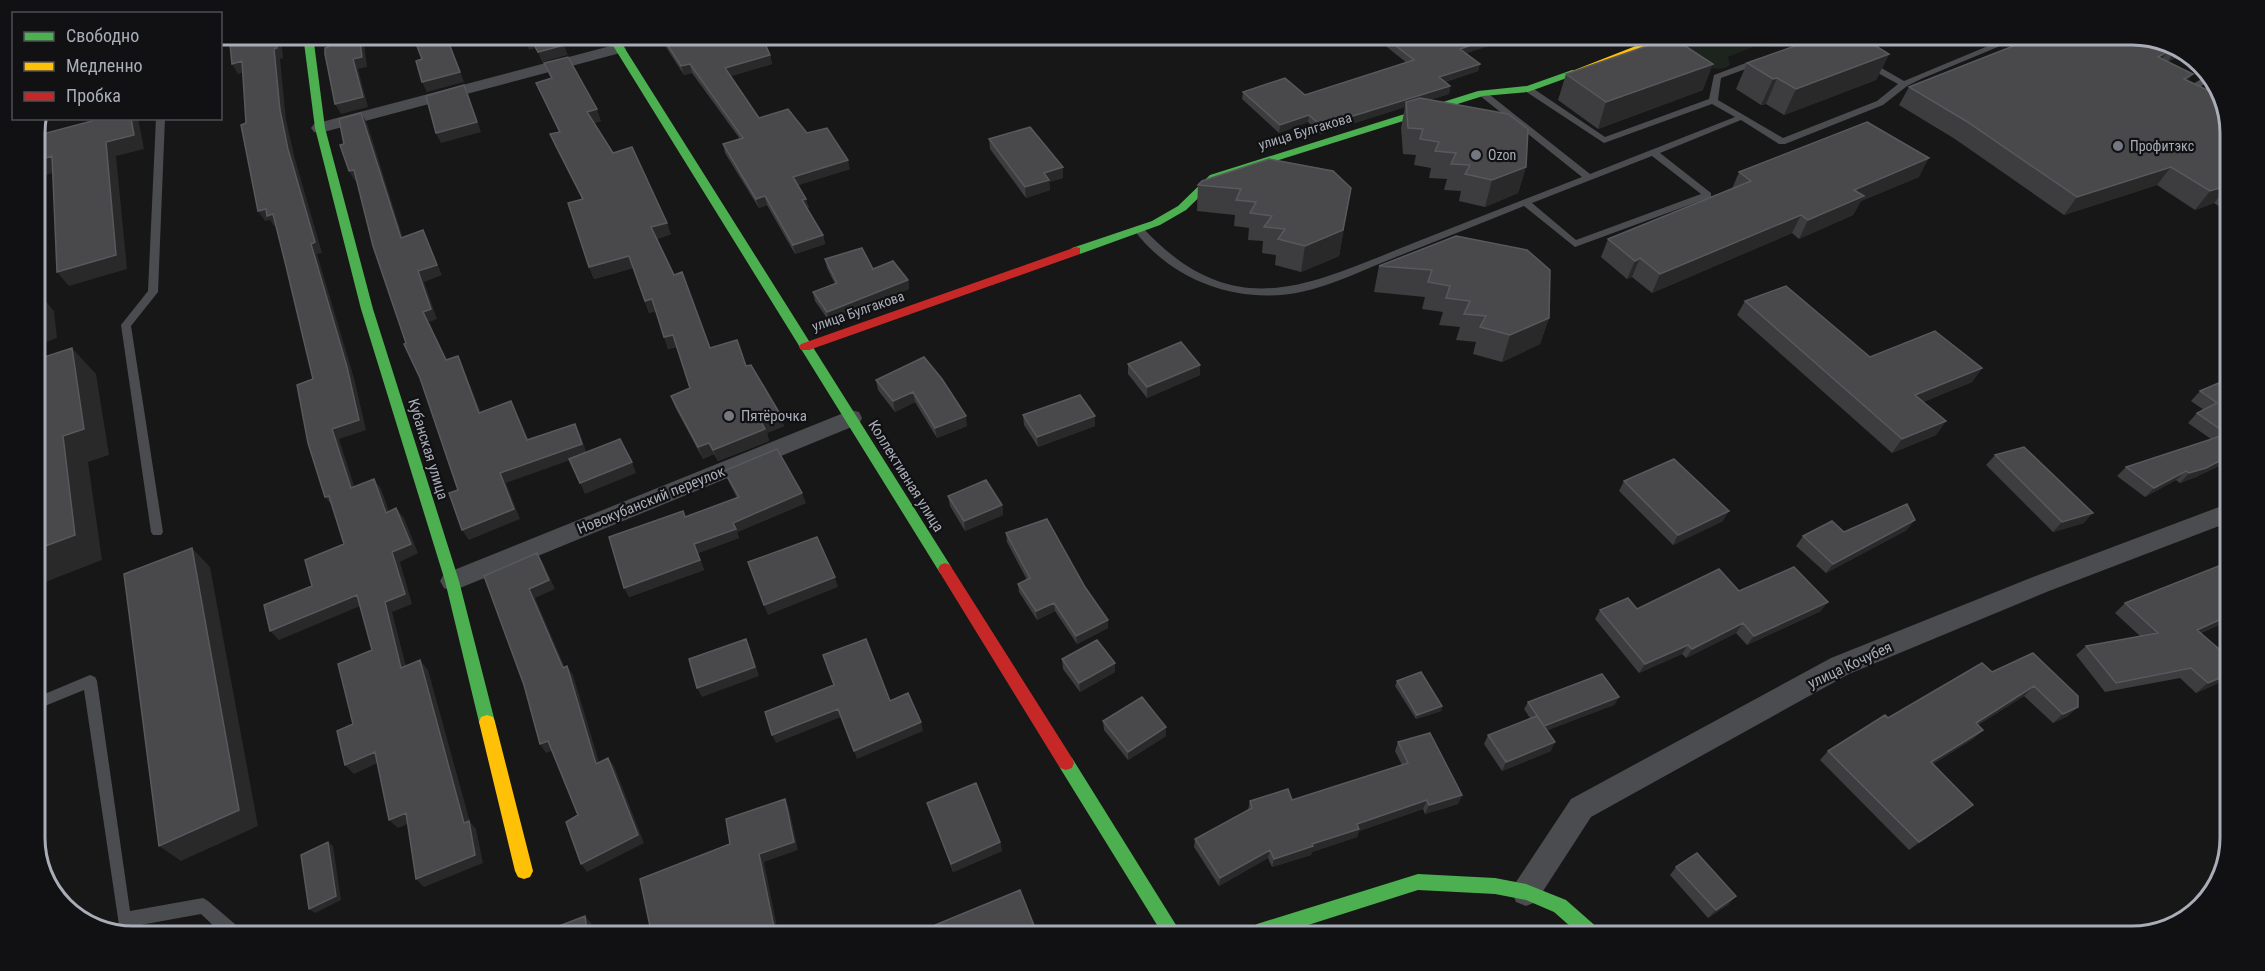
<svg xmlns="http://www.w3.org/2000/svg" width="2265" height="971" viewBox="0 0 2265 971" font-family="'Roboto Condensed',sans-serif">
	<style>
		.green { fill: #1d241e }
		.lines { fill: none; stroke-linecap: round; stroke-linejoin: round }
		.lane { fill: #4b4c50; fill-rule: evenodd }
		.street { fill: #4b4c50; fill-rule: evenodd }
		.fast { fill: #4caf50; fill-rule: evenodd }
		.slow { fill: #ffc107; fill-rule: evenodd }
		.jam { fill: #c62828; fill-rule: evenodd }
		.wall { fill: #3d3d3f }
		.shaded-wall { fill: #29292a }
		.building { fill: #49494c; stroke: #58595d; stroke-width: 1.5 }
		.poi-dot { fill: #757880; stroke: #111113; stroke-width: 2 }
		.labels { text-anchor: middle; stroke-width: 4.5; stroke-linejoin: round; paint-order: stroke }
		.far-street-label { font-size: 14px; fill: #a8adb8; stroke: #111113 }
		.far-poi-label { font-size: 14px; fill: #a8adb8; stroke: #111113; text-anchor: start }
		.poi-label { font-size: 15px; fill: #a8adb8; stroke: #111113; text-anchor: start }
		.street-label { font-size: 15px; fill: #a8adb8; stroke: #111113 }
		.rim { fill: none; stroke: #a8adb8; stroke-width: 3 }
	</style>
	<rect width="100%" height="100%" fill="#171717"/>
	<!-- green -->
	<path class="green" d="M1678 40H1782L1783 44 1775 47 1758 45 1728 57 1730 65C1711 78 1689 54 1674 44Z"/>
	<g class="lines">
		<!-- lane -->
		<path class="lane" d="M2000 41H2012L1921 79 1907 86 1883 105 1785 144H1779L1741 120 1660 153 1711 193V197L1575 247 1524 206C1482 223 1439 240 1396 257 1365 269 1334 285 1301 292 1239 305 1172 281 1134 230L1135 228H1143C1235 327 1310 284 1416 242 1472 220 1527 198 1582 177L1479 95V91H1485L1590 174 1735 117 1712 104 1604 143 1525 91V87H1531L1605 137 1709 99 1714 75 1759 58 1763 61 1762 63 1721 78 1718 100 1783 138 1877 101 1898 84 1865 66V62H1871L1904 81ZM1652 156 1701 194 1576 240 1532 203Z
			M2210 74 2212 79 2197 89H2191V85Z
			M156 118H165L158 292 131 326 163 532 161 535H153L151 532 121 325 148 291Z
			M90 675 95 677 97 681 130 911 203 898 208 901 236 925 238 930H218L201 914 124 928 119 925 84 690 35 710V698Z"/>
		<!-- street -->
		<path class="street" d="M618 44 624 46 626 49 624 52 320 133 314 132 311 128 314 124Z
			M851 410 859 412 862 418 859 424 460 588 452 591 444 588 440 581 444 574Z
			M2227 504V523L2049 591 1849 674 1591 817 1536 902 1526 906 1516 902 1512 892 1516 882 1571 799 1831 658 2033 577Z"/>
		<!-- fast -->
		<path class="fast" d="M303 35H313L325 128 373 309 459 581 495 722 493 727 487 729 481 727 479 722 445 581 361 309 315 128Z
			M607 36H617L950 565 952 569 950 573 945 575 940 573Z
			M1572 70 1575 71V75L1528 92 1483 96 1218 179 1186 210 1160 225 1080 254H1072L1070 251 1072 248 1152 221 1178 206 1210 175 1478 91 1527 86Z
			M1066 756 1072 758 1181 933H1162L1060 768 1058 763 1060 758Z
			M1418 874 1495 878 1526 884 1566 900 1599 929 1602 935 1579 934 1554 912 1526 900 1495 894 1418 890 1283 933H1248L1251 927 1257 924Z"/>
		<!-- slow -->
		<path class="slow" d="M1651 40H1665L1575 75 1567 73Z
			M487 715 493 717 495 722 533 871 530 877 524 879 518 877 515 871 479 722 481 717Z"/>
		<!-- jam -->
		<path class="jam" d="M1076 247 1080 248V254L809 350H801L799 347 801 344Z
			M945 563 950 565 1072 758 1074 763 1072 768 1066 770 1060 768 940 573 938 569 940 565Z"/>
	</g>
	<!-- wall -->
	<path class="wall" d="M659 36 762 37 770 55 772 64 731 76 759 118 807 133 850 169 798 185 809 208H807L823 235 825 244 795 254 767 205 759 208 725 153 723 144 740 139 692 73 684 75Z
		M1377 39H1510L1466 53 1480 64 1478 71 1445 82 1450 86 1449 94 1429 100 1526 167 1518 193 1485 207 1459 201 1461 191 1444 190 1447 179 1429 178 1431 168 1414 165 1416 155 1403 154 1401 128 1405 107 1320 134 1308 122 1279 133 1242 99 1243 92 1305 95 1407 63Z
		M2026 41 2169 42 2184 53 2168 62 2188 81 2230 127 2229 213 2214 203 2195 210 2157 185 2064 215 1955 139 1899 105 1909 87Z
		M1889 54 1876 80 1784 115 1766 104 1761 105 1736 89 1747 63Z
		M544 63 601 121 594 123 613 153 671 234 657 239 710 348 746 366 784 426 767 433 769 441 718 461 714 454 703 459 675 407 671 396 690 388 676 347 668 349 656 311 649 313 633 268 594 279 589 267 582 199 555 146 550 134 559 132 536 83 551 79Z
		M1566 74 1703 90 1598 129 1558 100Z
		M989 139 1063 178 1049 182 1050 190 1026 198 990 149Z
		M1739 172 1919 177 1861 201 1853 215 1799 239 1792 233 1652 293 1632 277 1627 279 1601 257 1608 239 1732 189Z
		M1198 185 1351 188 1339 256 1301 272 1275 265 1276 255 1262 253 1263 241 1248 240 1249 228 1234 226 1235 215 1197 211Z
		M1456 236 1549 318 1540 344 1502 362 1473 354 1476 342 1456 340 1460 327 1439 325 1443 312 1422 309 1425 297 1374 292 1379 266Z
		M825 259 873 269 908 280 909 289 829 321 815 301 813 292 835 284 827 268Z
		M2229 261V276L2221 270Z
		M1745 301 1870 357 1982 368 1972 382 1923 402 1946 421 1936 435 1892 453 1737 315Z
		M924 357 967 426 937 438 915 402 895 412 878 390 876 380Z
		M1128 364 1200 365V375L1147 398 1128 374Z
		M2223 381 2227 462 2196 477 2180 483 2176 480 2145 497 2117 476 2126 467 2211 439 2188 423 2197 413 2204 410 2191 401 2200 391Z
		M1023 415 1095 426 1038 447 1024 425Z
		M1995 455 2084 523 2053 532 1986 465Z
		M724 471 806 503 737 532 739 538 698 553 704 570 629 597 685 517 737 498 728 480Z
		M1624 481 1723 521 1673 545 1619 491Z
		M948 496 1002 505 1003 515 965 531 950 506Z
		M1907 530 1826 573 1796 546 1803 536 1844 532Z
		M1006 533 1108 628 1077 644 1055 611 1037 620 1019 592 1018 584 1027 580 1007 542Z
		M1739 591 1821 611 1747 645 1736 633 1686 658 1682 654 1639 673 1595 619 1600 610 1637 609Z
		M2125 603 2226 622 2201 633 2225 680 2196 693 2180 678 2105 692 2076 655 2086 646 2140 636 2115 613Z
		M2033 653 2068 716 2053 723 2024 696 1978 725 1983 730 1973 739 1933 764 1973 805 1963 813 1909 850 1820 760 1828 751 1888 718 1992 672Z
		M1062 659 1115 663V672L1080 692 1063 669Z
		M1397 681 1442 706 1441 711 1416 719 1395 686Z
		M1619 697 1614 705 1547 730 1551 751 1502 771 1484 744 1488 735 1530 718 1524 709 1528 702Z
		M1103 721 1166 736 1128 760 1104 730Z
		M1398 742 1462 795 1458 804 1425 814 1423 809 1359 831 1357 837 1312 852 1311 855 1272 867 1268 858 1219 886 1194 847 1195 839 1248 810 1250 801 1292 800 1402 765 1395 751Z
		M927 803 1000 842 1002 851 953 872Z
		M1676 867 1729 904 1708 918 1670 875Z"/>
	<!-- shaded-wall -->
	<path class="shaded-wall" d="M276 35H281L283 58 280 59 286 120 295 159 322 253 317 254 354 378 366 430 339 439 358 498 351 488 332 429 311 244 280 110 274 49Z
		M359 35H363L367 67 358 69 368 107 341 114 335 104 353 59Z
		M446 36H447L464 82 427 92 422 82Z
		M531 39 535 48 529 50 525 40Z
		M1489 39H1510L1458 56 1460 49Z
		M564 45 568 55 542 62 538 52Z
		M2177 48 2184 53 2167 63Z
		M2167 52 2155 70 2158 57Z
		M1889 54 1876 80 1784 115 1796 89Z
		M770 55 772 64 728 77 725 68Z
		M242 61 248 71 238 74 232 64Z
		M690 64 692 73 684 75 681 66Z
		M1480 64 1478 71 1437 84 1439 77Z
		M1713 64 1703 90 1598 129 1606 102Z
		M2193 74 2180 92 2184 79Z
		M1777 78 1766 104 1761 105 1773 79Z
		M464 85 469 96 481 132 441 143 436 133Z
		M1450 86 1449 94 1406 107V102L1405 107 1320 134 1321 126Z
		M597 109 601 121 591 124 587 112Z
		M361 113 367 123 406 248 401 238Z
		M1309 115 1308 122 1279 133 1280 125Z
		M131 118H138L144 149 116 156 127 269 69 286 57 272 106 142Z
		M52 156 63 170 35 178V161Z
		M1929 158 1919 177 1861 201 1853 215 1799 239 1808 220 1854 190Z
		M848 160 850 169 796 186 793 177Z
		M1063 167V178L1049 182 1050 190 1026 198 1025 187 1044 173Z
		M1526 167 1518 193 1485 207 1492 180Z
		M2171 167 2157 185 2064 215 2077 197Z
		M354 170 360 180 355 181 349 171Z
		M2229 185 2214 203 2195 210 2210 191Z
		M1351 188 1339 256 1301 272 1305 246Z
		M765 196 767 205 759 208 756 199Z
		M806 199 809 208 805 209 802 200Z
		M266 209 273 214 280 224 274 226 270 220 265 221 258 211Z
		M1801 215 1792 233 1652 293 1660 274Z
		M667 223 671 234 656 239 651 227Z
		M423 230 428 241 442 275 424 282 437 319 429 322 452 371 446 360 423 312 418 271Z
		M823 235 825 244 795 254 793 245Z
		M629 256 634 268 594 279 589 267Z
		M1640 258 1632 277 1627 279 1635 261Z
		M908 280 909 289 829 321 827 312Z
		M35 289 54 311 57 338 35 346Z
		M652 299 656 311 649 313 645 301Z
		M1549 318 1540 344 1502 362 1510 335Z
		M673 335 677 346 668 349 664 337Z
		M72 348 96 374 109 455 88 462 102 560 35 586V550L63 436Z
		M458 356 463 367 485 423 479 413Z
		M1200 365V375L1147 398V387Z
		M1982 368 1972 382 1906 409 1915 395Z
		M913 392 915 402 895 412 893 401Z
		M511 401 516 411 533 450 527 440Z
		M780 414 784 426 767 433 769 441 718 461 713 450 761 422Z
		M966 416 967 426 937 438 935 428Z
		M1095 416V426L1038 447 1037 437Z
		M1946 421 1936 435 1892 453 1902 439Z
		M575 424 580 434 587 454 506 483 520 519 469 540 462 530 500 473Z
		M709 443 714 454 703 459 698 447Z
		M2227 457V462L2196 477 2180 483 2189 473Z
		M632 462 636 473 585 494 580 483Z
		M2186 471 2176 480 2145 497 2154 488Z
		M374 479 381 489 393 522 386 513Z
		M802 493 806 503 737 532 739 538 698 553 704 570 629 597 624 588 694 544 733 523Z
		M329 496 333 507 325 497Z
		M1002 505 1003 515 965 531 964 521Z
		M396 508 404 518 418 553 400 562 412 604 392 612 409 678 401 668 385 602 392 552Z
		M1729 511 1723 521 1673 545 1678 535Z
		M2093 513 2084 523 2053 532 2062 522Z
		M1915 520 1907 530 1826 573 1833 564Z
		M192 548 210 567 258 826 181 861 159 846Z
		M537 553 543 563 555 589 535 598 569 677 563 668 529 589Z
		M835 577 838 587 768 615 764 605Z
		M357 595 365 604 279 640 270 631Z
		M1828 602 1821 611 1747 645 1754 636Z
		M1054 603 1055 611 1037 620 1036 611Z
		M2226 617V622L2186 639 2197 630Z
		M1108 620V628L1077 644 1076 636Z
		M1743 623 1736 633 1686 658 1692 649Z
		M746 639 750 648 759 676 702 697 697 688Z
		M1688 645 1682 654 1639 673 1645 664Z
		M420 660 428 670 470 822 476 829 483 863 424 887 416 879 464 823Z
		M1115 663V672L1080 692 1079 683Z
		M567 666 573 675 602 772 596 764Z
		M2225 676V680L2196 693 2208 683Z
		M2034 686 2024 696 1966 732 1976 723Z
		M1619 697 1614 705 1541 733 1544 726Z
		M1442 706 1441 711 1416 719 1417 715Z
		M2078 707 2068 716 2053 723 2063 714Z
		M838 709 841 717 776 743 772 735Z
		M921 722 923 731 857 759 854 751Z
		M1166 727V736L1128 760V752Z
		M1983 730 1973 739 1922 771 1931 762Z
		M35 741 36 742 40 792 35 794Z
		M548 741 554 750 546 753 540 744Z
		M1555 742 1551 751 1502 771 1506 762Z
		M375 752 384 760 354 774 345 765Z
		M608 758 614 766 644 843 587 872 581 864Z
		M1462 795 1458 804 1425 814 1429 805Z
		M785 799 789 808 798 850 764 862 778 932H775L759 854Z
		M1427 800 1423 809 1359 831 1357 837 1312 852 1311 855 1272 867 1274 859 1312 844 1357 824Z
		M1973 805 1963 813 1909 850 1919 842Z
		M406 813 415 821 398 828 389 820Z
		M328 842 333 846 341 900 315 913 309 909Z
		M1000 842 1002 851 953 872 951 864Z
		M1270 850 1268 858 1219 886 1220 878Z
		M1736 896 1729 904 1708 918 1716 910Z
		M585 916 591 923 593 931H587Z"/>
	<!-- building -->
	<path class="building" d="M229 35H276L277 48 274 49 280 110 288 149 315 242 311 244 347 367 359 420 332 429 351 488 374 479 386 513 396 508 411 544 392 552 405 594 385 602 401 668 420 660 464 823 469 821 475 855 416 879 406 813 389 820 375 752 345 765 337 731 353 724 338 664 372 650 357 595 270 631 264 605 312 586 305 560 344 544 329 496 325 497 308 443 297 385 313 379 286 266 273 214 267 216 266 209 258 211 241 125 246 123 242 61 232 64Z
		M327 35H359L362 57 353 59 363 97 335 104 325 54V48L328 47Z
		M413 36H446L460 72 422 82 416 61 422 59Z
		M523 36H559L564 45 538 52 531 39 525 40Z
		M662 36 762 37 770 55 725 68 759 118 788 109 807 133 827 128 848 160 793 177 806 199 802 200 823 235 793 245 765 196 756 199 723 144 743 138 690 64 681 66Z
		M1387 39H1489L1460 49 1480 64 1439 77 1450 86 1321 126 1309 115 1280 125 1243 92 1285 78 1305 95 1414 60Z
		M1664 40H1676L1713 64 1606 102 1566 74Z
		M1809 41H1868L1889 54 1796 89 1777 78 1773 79 1747 63Z
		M2026 41 2148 42 2167 52 2158 57 2193 74 2184 79 2218 95 2230 127V186L2229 185 2210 191 2171 167 2077 197 1966 121 1909 87Z
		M568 57 597 109 587 112 613 153 632 147 667 223 651 227 674 275 682 272 710 348 737 340 746 366 751 365 780 414 761 422 765 429 713 450 709 443 698 447 671 396 690 388 673 335 664 337 652 299 645 301 629 256 589 267 568 203 583 199 550 134 560 132 536 83 552 78 544 63Z
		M464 85 477 122 436 133 426 96Z
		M1420 98 1508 114 1528 129 1526 167 1492 180 1465 174 1470 165 1451 164 1456 153 1435 151 1439 142 1420 139 1423 129 1408 128 1406 102Z
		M361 113 401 238 423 230 437 265 418 271 431 309 423 312 446 360 458 356 479 413 511 401 527 440 575 424 582 444 500 473 514 509 462 530 449 493 458 490 420 378 404 344 406 343 373 246 354 170 349 171 340 145 344 144 339 119Z
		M91 118H131L134 135 106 142 116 255 57 272 52 156 35 161V136L92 121Z
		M1867 122 1929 158 1854 190 1864 196 1808 220 1801 215 1660 274 1640 258 1635 261 1608 239 1751 181 1739 172Z
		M1030 127 1063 167 1044 173 1049 180 1025 187 989 139Z
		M1269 159 1333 171 1351 188 1343 230 1305 246 1278 239 1285 229 1264 227 1272 216 1250 213 1256 202 1236 200 1241 189 1198 185 1202 181Z
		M1456 236 1527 250 1550 270 1549 318 1510 335 1480 327 1486 316 1464 314 1470 301 1446 298 1450 286 1428 282 1432 270 1379 266Z
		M862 248 873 269 893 261 908 280 827 312 813 292 837 283 825 259Z
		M1786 286 1870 357 1935 331 1982 368 1915 395 1946 421 1902 439 1745 301Z
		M1181 342 1200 365 1147 387 1128 364Z
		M72 348 84 429 63 436 75 535 35 550V360Z
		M924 357 942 379 966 416 935 428 913 392 893 401 876 380Z
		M2223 381 2228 384 2227 457 2206 468 2189 473 2186 471 2154 488 2126 467 2227 434 2197 413 2217 403 2200 391Z
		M1080 395 1095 416 1037 437 1023 415Z
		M620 439 632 462 580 483 569 459Z
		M2024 447 2093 513 2062 522 1995 455Z
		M777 449 802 493 733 523 736 529 694 544 700 560 624 588 609 537 683 511 685 517 739 497 724 471Z
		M1674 459 1729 511 1678 535 1624 481Z
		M986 480 1002 505 964 521 948 496Z
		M1907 504 1915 520 1833 564 1803 536 1832 521 1844 532Z
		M1047 519 1085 587 1108 620 1076 636 1054 603 1036 611 1018 584 1030 578 1006 533Z
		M817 537 835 577 764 605 748 562Z
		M192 548 239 810 159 846 124 574Z
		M537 553 549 580 529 589 563 668 567 666 596 764 608 758 638 835 581 864 566 822 578 815 548 741 540 744 524 685 484 576Z
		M2226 563V617L2197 630 2225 654V676L2208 683 2191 668 2116 683 2086 646 2158 633 2125 603Z
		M1794 567 1828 602 1754 636 1743 623 1692 649 1688 645 1645 664 1600 610 1628 598 1637 609 1719 569 1739 591Z
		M746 639 755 667 697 688 689 659Z
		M866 639 890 701 908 693 921 722 854 751 838 709 772 735 765 712 834 685 823 655Z
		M1097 640 1115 663 1079 683 1062 659Z
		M2033 653 2078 696V707L2063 714 2034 686 1976 723 1983 730 1931 762 1973 805 1919 842 1828 751 1885 715 1888 718 1982 663 1992 672Z
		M1421 672 1442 706 1417 715 1397 681Z
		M1602 674 1619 697 1544 726 1528 702Z
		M1142 697 1166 727 1128 752 1103 721Z
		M1537 716 1555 742 1506 762 1488 735Z
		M1430 733 1462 795 1429 805 1427 800 1357 824 1359 829 1312 844 1313 846 1274 859 1270 850 1220 878 1195 839 1252 808 1250 801 1288 789 1292 800 1408 763 1398 742Z
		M976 783 1000 842 951 864 927 803Z
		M785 799 794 842 759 854 775 932 651 931 640 879 730 844 726 819Z
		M328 842 336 896 309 909 301 855Z
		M1697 853 1736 896 1716 910 1676 867Z
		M1020 890 1037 933 929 932 928 928Z
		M585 916 587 931H546Z"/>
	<!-- markers -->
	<g class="poi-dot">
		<circle cx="2118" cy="146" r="6"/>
		<circle cx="1476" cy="155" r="6"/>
		<circle cx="729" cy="416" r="6"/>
	</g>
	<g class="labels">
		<!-- far-street labels -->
		<g class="far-street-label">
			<text transform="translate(1305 131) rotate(-17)" y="5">улица Булгакова</text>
			<text transform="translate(858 311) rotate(-19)" y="5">улица Булгакова</text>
		</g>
		<!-- far-poi labels -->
		<g class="far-poi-label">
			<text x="2130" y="151">Профитэкс</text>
			<text x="1488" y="160">Ozon</text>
		</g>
		<!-- poi labels -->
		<g class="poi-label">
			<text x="741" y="421">Пятёрочка</text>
		</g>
		<!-- street labels -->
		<g class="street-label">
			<text transform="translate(428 449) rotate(73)" y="5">Кубанская улица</text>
			<text transform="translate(906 476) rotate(58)" y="5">Коллективная улица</text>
			<text transform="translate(651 500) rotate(-22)" y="5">Новокубанский переулок</text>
			<text transform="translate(1850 665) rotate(-25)" y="5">улица Кочубея</text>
		</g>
	</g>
	<!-- crop -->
	<path d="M0 0H2265V971H0ZM133 45H2132A88 88 0 0 1 2220 133V838A88 88 0 0 1 2132 926H133A88 88 0 0 1 45 838V133A88 88 0 0 1 133 45Z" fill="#111113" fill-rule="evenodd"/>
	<path class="rim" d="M133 45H2132A88 88 0 0 1 2220 133V838A88 88 0 0 1 2132 926H133A88 88 0 0 1 45 838V133A88 88 0 0 1 133 45Z"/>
	<!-- legend -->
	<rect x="12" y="12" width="210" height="108" fill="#111113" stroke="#4d4f55" stroke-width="1.5"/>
	<rect x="24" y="32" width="30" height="9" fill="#4caf50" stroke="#4d4f55" stroke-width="1.5"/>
	<text x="66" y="42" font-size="18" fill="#a8adb8">Свободно</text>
	<rect x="24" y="62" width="30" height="9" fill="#ffc107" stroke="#4d4f55" stroke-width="1.5"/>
	<text x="66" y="72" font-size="18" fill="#a8adb8">Медленно</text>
	<rect x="24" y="92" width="30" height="9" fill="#c62828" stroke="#4d4f55" stroke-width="1.5"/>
	<text x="66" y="102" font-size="18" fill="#a8adb8">Пробка</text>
</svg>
